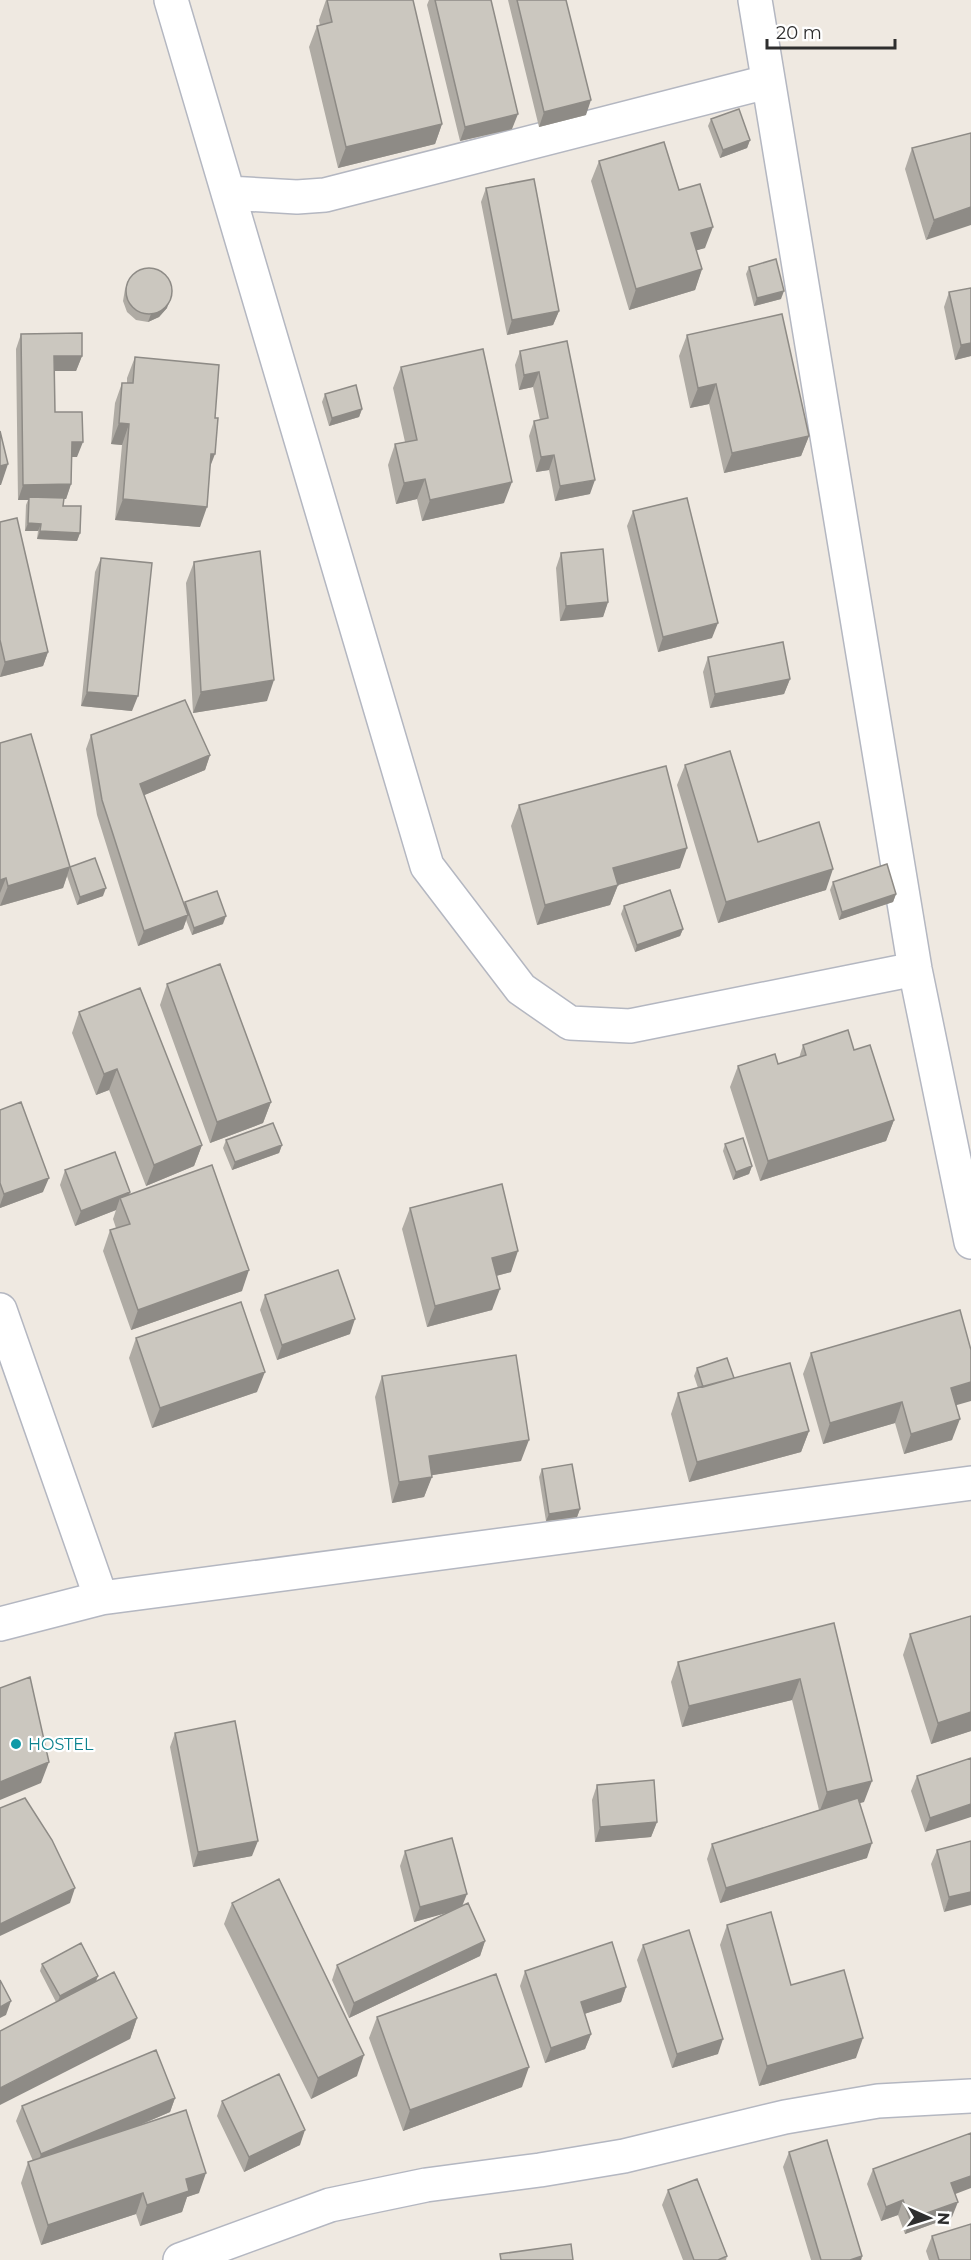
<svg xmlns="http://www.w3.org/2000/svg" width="971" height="2260" viewBox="0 0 971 2260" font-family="Montserrat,sans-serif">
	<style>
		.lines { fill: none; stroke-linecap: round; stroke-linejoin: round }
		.minor-casing { stroke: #b4b7c1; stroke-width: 36 }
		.minor { stroke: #fff; stroke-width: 33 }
		.wall { fill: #afaba4 }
		.shaded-wall { fill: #8e8b86 }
		.building { fill: #cbc7bf; stroke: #8e8b86; stroke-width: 1.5 }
		.culture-dot { fill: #0f9aa8; stroke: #fff; stroke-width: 2 }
		.labels { text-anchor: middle; stroke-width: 4.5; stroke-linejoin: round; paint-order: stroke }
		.culture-label { font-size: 16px; fill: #0d838f; stroke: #fff; text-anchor: start }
	</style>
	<rect width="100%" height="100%" fill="#efe9e1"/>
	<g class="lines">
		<defs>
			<path id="minor" d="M171 0 427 866 521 989 570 1023 630 1026 915 969
				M755 0 915 969 971 1242
				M228 193 297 197 325 195 767 82
				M0 1310 101 1598
				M0 1624 101 1598 971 1483
				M180 2260 330 2205 426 2185 540 2170 624 2156 785 2117 878 2101 971 2096"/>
		</defs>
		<!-- minor casing -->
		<use href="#minor" class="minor-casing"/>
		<!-- minor -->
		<use href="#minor" class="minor"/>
	</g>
	<!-- wall -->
	<path class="wall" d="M326 0 442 124 435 144 338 168 309 47 317 26H320L319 20Z
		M429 0H491L512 129 460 141 427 5Z
		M508 0H566L586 115 539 127Z
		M711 119 750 140 747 148 720 158 708 126Z
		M971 133 926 240 905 169 912 148Z
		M599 161 679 190 705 248 696 250 702 269 695 290 629 310 591 181Z
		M486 188 559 311 553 325 507 335 481 202Z
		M749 267 781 299 754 306 746 274Z
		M128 281 167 308 159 317 148 322 136 320 127 312 123 301 125 289Z
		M971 288V356L955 360 944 307 949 292Z
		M21 334 82 356 76 371H54L55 412 77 457H72L71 484 66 499H64L63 506 80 533 77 541 37 539 38 531H25L26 505 28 500H18L16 349Z
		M687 335 809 436 801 456 724 473 709 404 690 408 679 356Z
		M567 341 590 494 555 501 549 470 536 472 529 436 534 421 540 420 533 387 519 390 515 365 520 351Z
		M135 357 210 467 200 527 115 520 122 445 111 444 115 403 122 383H127V378Z
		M401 367 504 503 422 521 417 499 396 504 388 465 395 444 405 442 393 388Z
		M325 394 362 409 359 417 329 426 322 402Z
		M633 511 712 638 658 652 627 526Z
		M0 522 48 652 43 666 0 677Z
		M561 553 608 602 603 617 560 621 556 568Z
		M101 558 132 711 81 706 95 572Z
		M194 562 267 701 193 713 186 583Z
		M708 657 790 679 784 694 710 708 703 672Z
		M91 735 210 755 205 770 144 795 184 904 185 902 223 924 192 935 186 920 183 929 138 946 97 815 86 749Z
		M0 743 70 867 103 896 77 905 67 876 63 888 0 906Z
		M685 765 758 842 826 890 718 923 677 785Z
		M519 805 680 868 618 885 610 905 537 925 511 826Z
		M833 882 896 894 893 902 839 920 830 890Z
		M624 906 683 929 680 936 635 952 621 914Z
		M167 984 271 1102 263 1123 210 1143 160 1005Z
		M79 1012 202 1145 194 1166 146 1186 109 1090 96 1095 72 1033Z
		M803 1045 854 1050 894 1120 886 1141 760 1181 730 1087 738 1066 778 1064 799 1058Z
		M0 1110 43 1192 0 1208Z
		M226 1140 282 1145 279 1153 232 1170 223 1148Z
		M725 1144 752 1166 749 1174 733 1180 723 1151Z
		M65 1170 130 1192 129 1195 242 1291 131 1330 103 1251 110 1230 116 1228 113 1219 116 1210 75 1226 60 1185Z
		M410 1208 511 1272 496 1276 492 1310 427 1327 402 1229Z
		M265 1295 350 1334 277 1360 260 1310Z
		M136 1338 257 1392 152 1428 129 1358Z
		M811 1353 956 1405 952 1440 904 1454 895 1423 823 1444 803 1374Z
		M697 1368 734 1378 809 1431 801 1452 689 1482 671 1414 678 1393 698 1388 694 1376Z
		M382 1376 521 1461 432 1475 424 1497 392 1503 375 1397Z
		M542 1469 580 1509 577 1517 546 1521 539 1477Z
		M971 1616V1731L931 1744 903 1655 910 1634Z
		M834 1623 864 1802 859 1803 867 1858 720 1903 707 1859 712 1844 819 1810 792 1700 682 1727 671 1682 678 1662Z
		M175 1733 252 1856 193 1867 170 1747Z
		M971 1758 925 1832 911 1791 917 1776Z
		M597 1785 657 1822 651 1837 595 1842 592 1800Z
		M971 1841 944 1912 931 1864 937 1850Z
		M405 1851 462 1905 485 1941 480 1956 349 2018 332 1980 337 1965 448 1912 414 1922 400 1866Z
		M232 1903 357 2076 311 2099 224 1924Z
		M727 1925 791 1985 856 2058 759 2086 720 1945Z
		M643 1945 718 2054 672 2068 637 1960Z
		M42 1964 98 1976 96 1981 137 2018 130 2039 56 2002 40 1971Z
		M525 1971 626 1987 621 2002 584 2014 591 2034 585 2049 545 2063 520 1986Z
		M377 2017 522 2087 403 2131 369 2038Z
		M175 2098 170 2112 131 2129 199 2193 187 2197 182 2212 140 2226 136 2214 41 2245 21 2183 28 2162 33 2161 16 2121 22 2106Z
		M222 2101 300 2145 244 2172 217 2116Z
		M789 2152 862 2256 861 2260H811L783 2167Z
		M873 2169 955 2194 952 2217 905 2234 898 2215 881 2221 867 2184Z
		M668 2190 727 2256 726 2260H683L662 2205Z
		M932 2236 971 2260H929L926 2251Z"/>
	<!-- shaded-wall -->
	<path class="shaded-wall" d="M591 100 586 115 539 127 544 112Z
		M518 114 512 129 460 141 465 127Z
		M442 124 435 144 338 168 346 147Z
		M750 140 747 148 720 158 723 150Z
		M971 207V225L926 240 934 220Z
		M713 227 705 248 684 254 691 233Z
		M702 269 695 290 629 310 636 289Z
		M784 291 781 299 754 306 757 298Z
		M170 300 167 308 159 317 148 322 151 314Z
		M559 311 553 325 507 335 512 320Z
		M971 343V356L955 360 961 345Z
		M54 356H82L76 371H49Z
		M539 372 533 387 519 390 524 375Z
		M716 384 709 404 690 408 698 388Z
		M362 409 359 417 329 426 332 418Z
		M119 423 129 424 122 445 111 444Z
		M809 436 801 456 724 473 732 453Z
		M72 442H83L77 457H66Z
		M211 454H215L207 475Z
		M554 455 549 470 536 472 541 457Z
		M8 464 1 485H0V466Z
		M425 479 417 499 396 504 404 483Z
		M595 480 590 494 555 501 560 486Z
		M512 482 504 503 422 521 430 500Z
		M71 484 66 499 28 500 29 497 28 500H18L23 485Z
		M123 499 207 507 200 527 115 520Z
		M28 523 41 524 38 531H25Z
		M40 531 80 533 77 541 37 539Z
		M608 602 603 617 560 621 566 606Z
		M718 623 712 638 658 652 663 637Z
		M48 652 43 666 0 677 5 662Z
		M790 679 784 694 710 708 715 694Z
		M274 680 267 701 193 713 201 692Z
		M87 692 138 696 132 711 81 706Z
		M210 755 205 770 135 799 140 784Z
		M687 848 680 868 618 885 610 905 537 925 545 905 613 868Z
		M70 867 63 888 0 906 8 886Z
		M833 869 826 890 718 923 726 902Z
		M6 878 0 893V880Z
		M106 888 103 896 77 905 80 897Z
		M896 894 893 902 839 920 842 912Z
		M188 915 183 929 138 946 144 931Z
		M226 916 223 924 192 935 194 928Z
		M683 929 680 936 635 952 637 945Z
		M117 1069 109 1090 96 1095 104 1074Z
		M271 1102 263 1123 210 1143 217 1122Z
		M894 1120 886 1141 760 1181 768 1161Z
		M202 1145 194 1166 146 1186 154 1165Z
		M282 1145 279 1153 232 1170 235 1162Z
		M752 1166 749 1174 733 1180 736 1172Z
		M49 1178 43 1192 0 1208V1205L4 1194Z
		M130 1192 125 1207 120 1198 116 1210 75 1226 81 1211Z
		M518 1251 511 1272 484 1279 492 1258Z
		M249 1270 242 1291 131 1330 138 1310Z
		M500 1289 492 1310 427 1327 435 1306Z
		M355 1319 350 1334 277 1360 282 1345Z
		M265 1372 257 1392 152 1428 160 1408Z
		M971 1382V1401L943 1409 951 1388Z
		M902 1402 895 1423 823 1444 830 1423Z
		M960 1419 952 1440 904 1454 911 1434Z
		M809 1431 801 1452 689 1482 697 1462Z
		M529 1440 521 1461 421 1477 429 1456Z
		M432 1477 424 1497 392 1503 399 1482Z
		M580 1509 577 1517 546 1521 549 1514Z
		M800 1679 792 1700 682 1727 689 1706Z
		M971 1712V1731L931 1744 938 1723Z
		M49 1762 41 1783 0 1800V1782Z
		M872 1781 864 1802 819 1813 827 1792Z
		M971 1804V1817L925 1832 930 1818Z
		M657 1822 651 1837 595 1842 600 1827Z
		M258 1841 252 1856 193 1867 198 1852Z
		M872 1843 867 1858 720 1903 726 1888Z
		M75 1888 70 1903 0 1936V1924Z
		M971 1892V1905L944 1912 949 1897Z
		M467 1894 461 1909 414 1922 420 1907Z
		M485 1941 480 1956 349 2018 354 2003Z
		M98 1976 95 1983 57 2004 60 1996Z
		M626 1987 621 2002 575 2017 581 2002Z
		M11 2001 6 2015 0 2018V2007Z
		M137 2018 130 2039 0 2105V2088Z
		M591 2034 585 2049 545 2063 551 2048Z
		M863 2038 856 2058 759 2086 767 2066Z
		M723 2039 718 2054 672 2068 677 2054Z
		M364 2055 357 2076 311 2099 318 2078Z
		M529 2067 522 2087 403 2131 410 2110Z
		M175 2098 170 2112 36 2169 41 2154Z
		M305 2130 300 2145 244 2172 249 2157Z
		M206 2173 199 2193 187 2197 182 2212 140 2226 147 2205 186 2179Z
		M971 2176V2188L945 2198 951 2183Z
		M143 2193 136 2214 41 2245 48 2225Z
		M903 2200 898 2215 881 2221 886 2207Z
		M958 2202 952 2217 905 2234 910 2219Z
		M862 2256 861 2260H850Z"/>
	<!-- building -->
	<path class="building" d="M327 0H413L442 124 346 147 317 26 332 22Z
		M435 0H491L518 114 465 127Z
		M517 0H566L591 100 544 112Z
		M739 109 750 140 723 150 711 119Z
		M971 133V207L934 220 912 148Z
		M664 142 679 190 700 184 713 227 691 233 702 269 636 289 599 161Z
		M534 179 559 311 512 320 486 188Z
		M776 259 784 291 757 298 749 267Z
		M126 291a23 23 0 1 1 46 0a23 23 0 1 1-46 0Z
		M971 288V343L961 345 949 292Z
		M782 314 809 436 732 453 716 384 698 388 687 335Z
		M82 333V356H54L55 412H82L83 442H72L71 484 23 485 21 334Z
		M567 341 595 480 560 486 554 455 541 457 534 421 548 418 539 372 524 375 520 351Z
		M483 349 512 482 430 500 425 479 404 483 395 444 417 440 401 367Z
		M135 357 219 365 215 418H218L215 454H211L207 507 123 499 129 424 119 423 122 383H133Z
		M356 385 362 409 332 418 325 394Z
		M0 431 8 464 0 466Z
		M29 497 64 498 63 506H81L80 533 40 531 41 524 28 523Z
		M687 498 718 623 663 637 633 511Z
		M17 518 48 652 5 662 0 640V522Z
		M603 549 608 602 566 606 561 553Z
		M260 551 274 680 201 692 194 562Z
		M101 558 152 563 138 696 87 692Z
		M783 642 790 679 715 694 708 657Z
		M185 700 210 755 140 784 188 915 144 931 102 800 91 735Z
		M31 734 70 867 8 886 6 878 0 880V743Z
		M730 751 758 842 819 822 833 869 726 902 685 765Z
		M666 766 687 848 613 868 618 885 545 905 519 805Z
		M95 858 106 888 80 897 70 867Z
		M887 864 896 894 842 912 833 882Z
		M670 890 683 929 637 945 624 906Z
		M217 891 226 916 194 928 185 902Z
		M220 964 271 1102 217 1122 167 984Z
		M140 988 202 1145 154 1165 117 1069 104 1074 79 1012Z
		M848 1030 854 1050 870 1045 894 1120 768 1161 738 1066 775 1054 778 1064 806 1055 803 1045Z
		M21 1102 49 1178 4 1194 0 1183V1110Z
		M273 1123 282 1145 235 1162 226 1140Z
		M743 1138 752 1166 736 1172 725 1144Z
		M115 1152 130 1192 81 1211 65 1170Z
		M212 1165 249 1270 138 1310 110 1230 130 1224 120 1198Z
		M502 1184 518 1251 492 1258 500 1289 435 1306 410 1208Z
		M338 1270 355 1319 282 1345 265 1295Z
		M241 1302 265 1372 160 1408 136 1338Z
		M960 1310 971 1350V1382L951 1388 960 1419 911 1434 902 1402 830 1423 811 1353Z
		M516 1355 529 1440 429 1456 432 1477 399 1482 382 1376Z
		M727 1358 734 1378 703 1387 697 1368Z
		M790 1363 809 1431 697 1462 678 1393Z
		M572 1464 580 1509 549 1514 542 1469Z
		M971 1616V1712L938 1723 910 1634Z
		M834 1623 872 1781 827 1792 800 1679 689 1706 678 1662Z
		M30 1677 49 1762 0 1782V1688Z
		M235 1721 258 1841 198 1852 175 1733Z
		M971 1758V1804L930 1818 917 1776Z
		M654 1780 657 1822 600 1827 597 1785Z
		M25 1798 52 1840 75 1888 0 1924V1808Z
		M858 1798 872 1843 726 1888 712 1844Z
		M452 1838 467 1894 420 1907 405 1851Z
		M971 1841V1892L949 1897 937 1850Z
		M279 1879 364 2055 318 2078 232 1903Z
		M468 1903 485 1941 354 2003 337 1965Z
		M771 1912 791 1985 844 1970 863 2038 767 2066 727 1925Z
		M689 1930 723 2039 677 2054 643 1945Z
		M612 1942 626 1987 581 2002 591 2034 551 2048 525 1971Z
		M81 1943 98 1976 60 1996 42 1964Z
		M114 1972 137 2018 0 2088V2031Z
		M496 1974 529 2067 410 2110 377 2017Z
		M0 1980 11 2001 0 2007Z
		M156 2050 175 2098 41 2154 22 2106Z
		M279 2074 305 2130 249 2157 222 2101Z
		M186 2110 206 2173 186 2179 189 2191 147 2205 143 2193 48 2225 28 2162Z
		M971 2133V2176L951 2183 958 2202 910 2219 903 2200 886 2207 873 2169Z
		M827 2140 862 2256 850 2260H821L789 2152Z
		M697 2179 727 2256 718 2260H694L668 2190Z
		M971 2224V2260H939L932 2236Z
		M571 2244 573 2260H501L500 2254Z"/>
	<!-- markers -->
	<circle class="culture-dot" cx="16" cy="1744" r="6"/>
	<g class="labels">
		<!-- culture labels -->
		<g class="culture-label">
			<text x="28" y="1750">HOSTEL</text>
		</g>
	</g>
	<!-- north arrow -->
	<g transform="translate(929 2218) rotate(93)" stroke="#ffffff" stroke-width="4.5" paint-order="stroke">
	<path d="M0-4.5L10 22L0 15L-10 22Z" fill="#2e2e2e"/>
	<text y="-9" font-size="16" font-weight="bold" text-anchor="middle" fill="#2e2e2e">N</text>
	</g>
	<!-- scale -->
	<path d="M767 39v9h128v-9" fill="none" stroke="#2e2e2e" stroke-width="3"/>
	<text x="776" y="39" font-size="18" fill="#2e2e2e" stroke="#ffffff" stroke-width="4.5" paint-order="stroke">20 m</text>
</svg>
